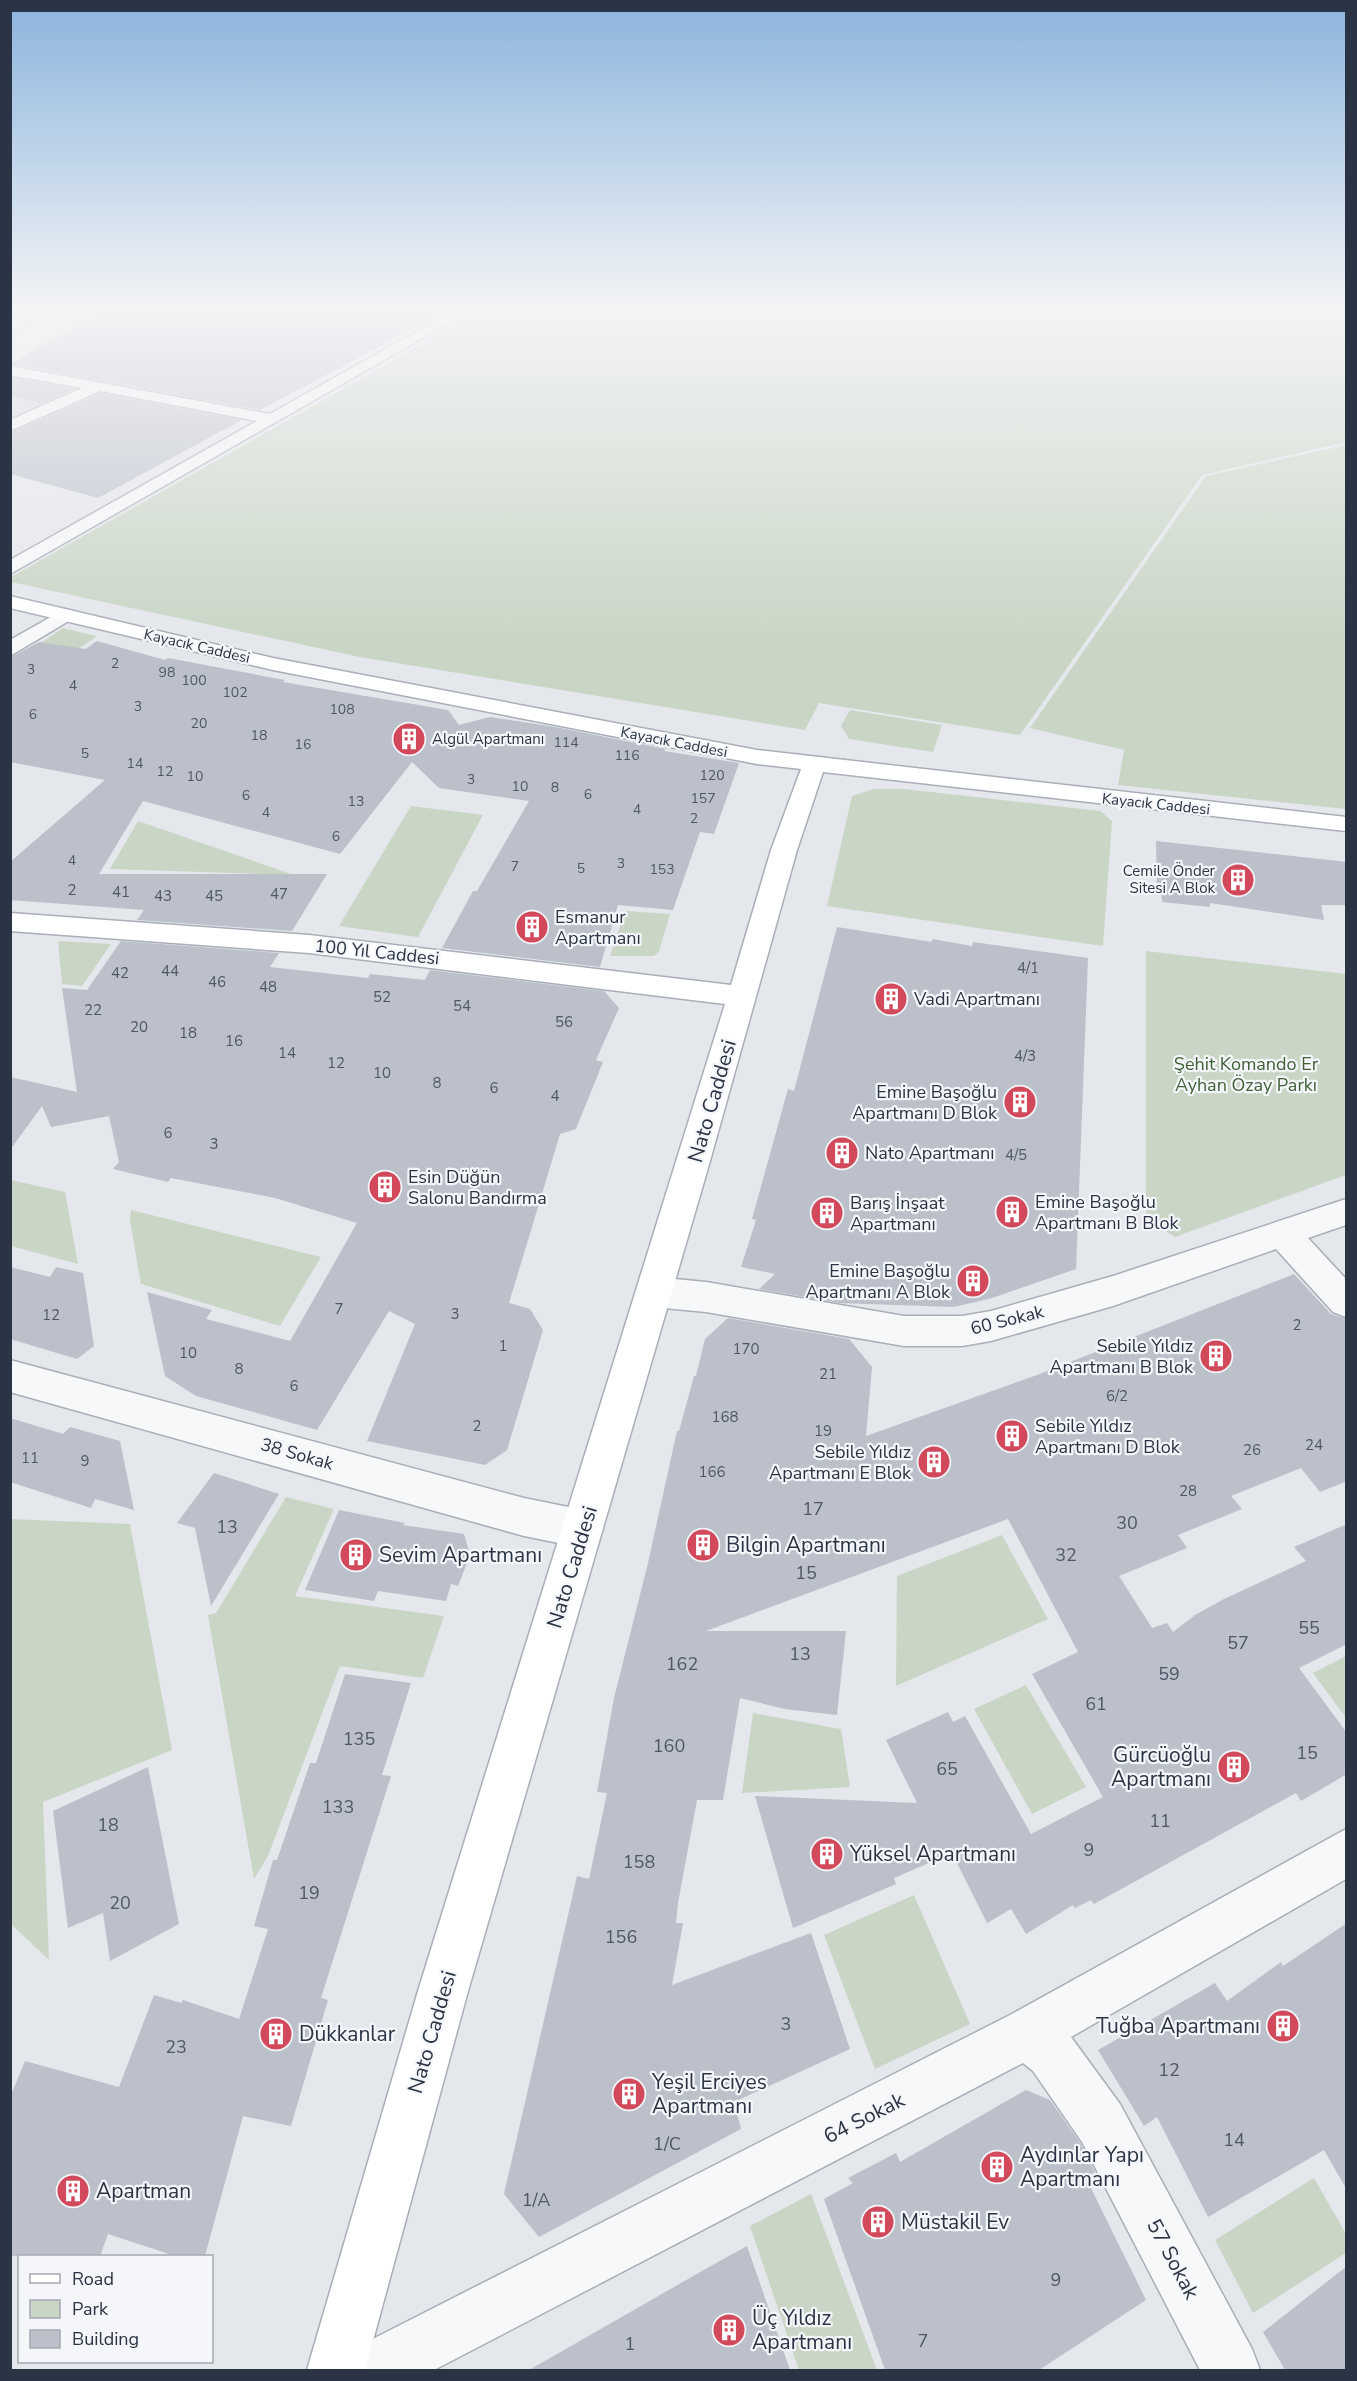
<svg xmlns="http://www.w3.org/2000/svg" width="1357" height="2381" viewBox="0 0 1357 2381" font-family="'Nunito Sans',sans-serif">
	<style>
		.built { fill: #d2d6de }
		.green { fill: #c9d6c5 }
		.building { fill: #bbc0ca }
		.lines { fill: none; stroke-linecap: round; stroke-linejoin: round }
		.street-casing { stroke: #a9aeb7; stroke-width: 3 }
		.secondary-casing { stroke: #a9aeb7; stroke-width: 3 }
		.street { fill: #f7f8fa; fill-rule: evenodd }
		.secondary { fill: #fff; fill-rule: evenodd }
		.labels { text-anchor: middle; stroke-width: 4.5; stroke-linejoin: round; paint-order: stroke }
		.far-number-label { font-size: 14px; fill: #4f5766 }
		.far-street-label { font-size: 15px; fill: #2b3445; stroke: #f4f6f9 }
		.far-poi-label { font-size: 15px; fill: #2b3445; stroke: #f4f6f9; text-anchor: start }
		.number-label { font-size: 15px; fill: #4f5766 }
		.poi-label { font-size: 18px; fill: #2b3445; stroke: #f4f6f9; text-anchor: start }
		.street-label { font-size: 18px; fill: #2b3445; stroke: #f4f6f9 }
		.park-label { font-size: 18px; fill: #3f6138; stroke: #f4f6f9 }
		.near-number-label { font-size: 18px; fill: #4f5766 }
		.near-street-label { font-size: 21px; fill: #2b3445; stroke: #f4f6f9 }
		.near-poi-label { font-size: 21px; fill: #2b3445; stroke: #f4f6f9; text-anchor: start }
	</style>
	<rect width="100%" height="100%" fill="#e4e7ec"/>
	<!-- built -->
	<path class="built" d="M11 374 82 387 11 421Z"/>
	<!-- green -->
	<path class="green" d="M488 307H1346V442L1202 475 1020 735 819 703 805 730 360 657 11 582V577Z
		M1346 445V809L1118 785 1124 750 1030 728 1206 476Z
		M63 628 97 636 62 660 28 652Z
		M850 710 942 725 933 752 849 739 841 726Z
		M874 789H904L1100 811 1112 821 1103 946 827 906 852 796Z
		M411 806 483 815 418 937 339 926Z
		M138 821 294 875 110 869Z
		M625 911 670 914 659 951 654 956H610Z
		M58 941 111 944 82 986 62 984Z
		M1146 951 1346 974V1175L1175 1237 1146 1219Z
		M10 1180 65 1192 78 1264 11 1246Z
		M131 1210 321 1257 280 1326 141 1284 130 1221Z
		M286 1497 334 1509 295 1596 444 1616 423 1678 340 1666 268 1856 254 1879 208 1615 216 1613Z
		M10 1519 130 1524 172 1750 43 1802 49 1960 11 1924Z
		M1002 1535 1048 1619 896 1686 897 1576Z
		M1346 1656V1718L1313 1673Z
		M1026 1685 1086 1787 1032 1814 974 1709Z
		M753 1713 841 1729 850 1787 742 1793Z
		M914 1895 970 2024 875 2069 824 1935Z
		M1314 2178 1346 2234V2253L1253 2313 1215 2240Z
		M811 2194 877 2370H799L750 2226Z"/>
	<!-- building -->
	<path class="building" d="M109 307H454L260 410 11 364Z
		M10 377 74 389 42 403 10 397Z
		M100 393 242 420 98 498 10 474V433Z
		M97 641 165 660 168 658 285 680 283 682 448 710 459 725 490 717 555 727 666 749 664 751 739 763 714 834 700 832 673 910 618 905 600 967 442 948 473 891H477L529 801 439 788 412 762 340 854 143 801 99 874H327L292 931 137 920 144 910 10 900V862L105 780 10 762V658L39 642 86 649Z
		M1156 841 1347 862V905H1321L1324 920 1210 903V907L1162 902 1161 884H1157Z
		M837 927 932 942V939L972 946 973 942 1088 958 1076 1269 992 1298 954 1307 839 1303 759 1289 775 1274 741 1267 756 1220 752 1219 788 1089 794 1091Z
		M121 941 279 953 270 967 368 978 370 974 425 980 430 970 604 991 619 1008 596 1060 603 1062 576 1129 560 1134 509 1303 530 1309 543 1330 507 1450 485 1465 367 1441 415 1324 389 1311 317 1430 196 1396 165 1376 147 1292 212 1310 206 1319 290 1341 357 1223 275 1198 171 1178 168 1182 113 1169 119 1162 109 1116 51 1127 42 1106 10 1150V1077L77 1092 62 988 87 990Z
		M10 1267 50 1277 56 1267 83 1273 94 1346 77 1359 10 1339Z
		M1294 1274 1331 1314 1347 1319V1481L1320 1492 1301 1468 1231 1496 1242 1509 1178 1535 1187 1548 1119 1576 1152 1628 1167 1623 1173 1632 1195 1615 1224 1599 1306 1561 1294 1547 1347 1524V1644L1299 1668 1347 1733V1774L1301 1801 1296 1793 1094 1904 1091 1900 1075 1908 1073 1905 1026 1934 1011 1909 987 1923 952 1853 894 1878 896 1884 793 1928 755 1796 917 1803 886 1740 948 1712 953 1722 965 1716 1031 1834 1103 1797 1032 1674 1078 1652 1008 1519 706 1631H846L837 1715 785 1709 740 1698 723 1800H697L678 1903 676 1923H683L672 1985 811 1933 850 2049 734 2102 741 2129 539 2237 504 2194 577 1876 589 1879 607 1793 597 1792 614 1698 648 1563 677 1431H679L694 1376H696L705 1339 728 1318 849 1339 872 1367 866 1436 1037 1375Z
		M10 1418 63 1434 70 1427 120 1441 134 1510 95 1499 91 1508 10 1482Z
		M214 1473 279 1494 211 1606 195 1528 177 1523Z
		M339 1510 405 1523 403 1525 464 1534 470 1555 458 1586 451 1584 446 1601 378 1591 374 1601 305 1590Z
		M345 1674 411 1683 382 1775 391 1776 321 1998 328 2000 291 2126 243 2116 205 2256H175L108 2234 100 2256H10V2097L25 2061 119 2087 154 1995 181 2003 183 2000 239 2019 268 1929 254 1926 273 1860H277L310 1763H316Z
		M148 1767 179 1924 110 1961 103 1913 68 1928 53 1811Z
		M1347 1923V2190L1324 2150 1208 2217 1157 2117 1144 2126 1098 2050 1215 1983 1227 2001 1281 1962 1283 1966Z
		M1026 2090 1050 2100 1079 2141 1095 2172 1086 2178 1146 2300 1039 2370H885L824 2199 853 2183 848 2178 896 2153 900 2162Z
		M747 2246 790 2370H529L709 2267Z
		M1347 2266V2370H1285L1263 2332Z"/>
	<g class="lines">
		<defs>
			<path id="street" d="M39 307H56L10 333V323Z
				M460 307H477L10 574V560L257 421 100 391 10 431V420L82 388 10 375V366L270 414Z
				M65 609 72 611 75 615 72 619 10 656V640Z
				M1346 1199V1225L1308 1238 1346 1279V1317L1333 1312 1276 1249 1113 1306 991 1341 962 1346H904L706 1312 654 1307 642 1302 636 1292 642 1282 654 1277 706 1282 904 1316H962L991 1311 1113 1276Z
				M10 1360 524 1498 583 1510 597 1515 603 1529 597 1543 583 1548 524 1536 10 1392Z
				M1346 1829V1879L1071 2037 1120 2104 1252 2349 1260 2370H1200L1082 2142 1033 2071 1023 2063 434 2370H345L353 2349 1010 2015Z"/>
			<path id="secondary" d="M10 596 273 658 757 750 1346 817V831L823 772 797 850 708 1168 468 1991 365 2370H307L418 1991 725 1004 309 953 10 931V913L309 935 731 985 771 850 801 769 757 764 273 670 10 608Z"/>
		</defs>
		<!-- street casing -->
		<use href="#street" class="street-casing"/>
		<!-- secondary casing -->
		<use href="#secondary" class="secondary-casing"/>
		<!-- street -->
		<use href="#street" class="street"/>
		<!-- secondary -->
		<use href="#secondary" class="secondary"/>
	</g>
	<!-- sky -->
	<linearGradient id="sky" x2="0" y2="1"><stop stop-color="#8bb4dd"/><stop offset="0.48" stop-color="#f3f4f6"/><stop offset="1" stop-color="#f3f4f6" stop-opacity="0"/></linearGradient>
	<rect width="1357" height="640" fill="url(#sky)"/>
	<!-- icons -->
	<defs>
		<symbol id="building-disc" viewBox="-11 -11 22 22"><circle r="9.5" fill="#d1495b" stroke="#f4f6f9"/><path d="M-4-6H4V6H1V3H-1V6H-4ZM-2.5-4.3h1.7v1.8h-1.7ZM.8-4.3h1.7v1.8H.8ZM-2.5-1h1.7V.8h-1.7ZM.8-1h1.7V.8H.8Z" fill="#fff"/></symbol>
	</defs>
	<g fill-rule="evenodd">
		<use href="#building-disc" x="390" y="720" width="38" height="38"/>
		<use href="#building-disc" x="1219" y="861" width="38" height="38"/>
		<use href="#building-disc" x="513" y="908" width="38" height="38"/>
		<use href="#building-disc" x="872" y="980" width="38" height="38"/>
		<use href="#building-disc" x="1001" y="1083" width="38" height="38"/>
		<use href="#building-disc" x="823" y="1134" width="38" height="38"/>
		<use href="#building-disc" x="366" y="1168" width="38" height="38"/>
		<use href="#building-disc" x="993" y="1193" width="38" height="38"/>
		<use href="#building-disc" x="808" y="1194" width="38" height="38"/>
		<use href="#building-disc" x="954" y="1262" width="38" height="38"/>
		<use href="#building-disc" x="1197" y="1337" width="38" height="38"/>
		<use href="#building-disc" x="993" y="1417" width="38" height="38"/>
		<use href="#building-disc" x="915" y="1443" width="38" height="38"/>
		<use href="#building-disc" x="684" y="1526" width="38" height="38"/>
		<use href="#building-disc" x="337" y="1536" width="38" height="38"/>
		<use href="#building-disc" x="1215" y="1748" width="38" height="38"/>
		<use href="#building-disc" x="808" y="1835" width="38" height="38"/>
		<use href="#building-disc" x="1264" y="2007" width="38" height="38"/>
		<use href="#building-disc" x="257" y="2015" width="38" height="38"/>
		<use href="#building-disc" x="610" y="2075" width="38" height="38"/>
		<use href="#building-disc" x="978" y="2148" width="38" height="38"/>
		<use href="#building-disc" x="54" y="2172" width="38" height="38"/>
		<use href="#building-disc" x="859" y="2203" width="38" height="38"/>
		<use href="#building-disc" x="710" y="2311" width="38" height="38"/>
	</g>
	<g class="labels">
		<!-- far-number labels -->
		<g class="far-number-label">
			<text x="115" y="668">2</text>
			<text x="31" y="674">3</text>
			<text x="167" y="677">98</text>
			<text x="194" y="685">100</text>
			<text x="73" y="690">4</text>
			<text x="235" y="697">102</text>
			<text x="138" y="711">3</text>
			<text x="342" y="714">108</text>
			<text x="33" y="719">6</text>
			<text x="199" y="728">20</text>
			<text x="259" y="740">18</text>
			<text x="566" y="747">114</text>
			<text x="303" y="749">16</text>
			<text x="85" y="758">5</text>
			<text x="627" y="760">116</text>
			<text x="135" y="768">14</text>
			<text x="165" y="776">12</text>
			<text x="712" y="780">120</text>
			<text x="195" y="781">10</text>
			<text x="471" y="784">3</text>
			<text x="520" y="791">10</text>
			<text x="555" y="792">8</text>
			<text x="588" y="799">6</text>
			<text x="246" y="800">6</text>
			<text x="703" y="803">157</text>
			<text x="356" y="806">13</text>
			<text x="637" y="814">4</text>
			<text x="266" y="817">4</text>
			<text x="694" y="823">2</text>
			<text x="336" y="841">6</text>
			<text x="72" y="865">4</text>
			<text x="621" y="868">3</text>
			<text x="515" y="871">7</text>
			<text x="581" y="873">5</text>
			<text x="662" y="874">153</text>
		</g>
		<!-- far-street labels -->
		<g class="far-street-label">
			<text transform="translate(197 646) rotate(13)" y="5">Kayacık Caddesi</text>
			<text transform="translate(674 742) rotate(11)" y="5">Kayacık Caddesi</text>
			<text transform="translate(1156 804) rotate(6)" y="5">Kayacık Caddesi</text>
		</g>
		<!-- far-poi labels -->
		<g class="far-poi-label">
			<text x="432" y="744">Algül Apartmanı</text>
			<text x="1215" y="876" text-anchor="end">Cemile Önder<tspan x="1215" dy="17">Sitesi A Blok</tspan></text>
		</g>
		<!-- number labels -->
		<g class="number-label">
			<text x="72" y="895">2</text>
			<text x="121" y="897">41</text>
			<text x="279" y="899">47</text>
			<text x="163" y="901">43</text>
			<text x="214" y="901">45</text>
			<text x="1028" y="973">4/1</text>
			<text x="170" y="976">44</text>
			<text x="120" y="978">42</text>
			<text x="217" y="987">46</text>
			<text x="268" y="992">48</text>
			<text x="382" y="1002">52</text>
			<text x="462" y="1011">54</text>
			<text x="93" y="1015">22</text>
			<text x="564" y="1027">56</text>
			<text x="139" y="1032">20</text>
			<text x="188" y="1038">18</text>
			<text x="234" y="1046">16</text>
			<text x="287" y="1058">14</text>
			<text x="1025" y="1061">4/3</text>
			<text x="336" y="1068">12</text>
			<text x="382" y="1078">10</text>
			<text x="437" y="1088">8</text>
			<text x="494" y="1093">6</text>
			<text x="555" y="1101">4</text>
			<text x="168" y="1138">6</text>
			<text x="214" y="1149">3</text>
			<text x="1016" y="1160">4/5</text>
			<text x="339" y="1314">7</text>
			<text x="455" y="1319">3</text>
			<text x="51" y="1320">12</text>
			<text x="1297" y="1330">2</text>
			<text x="503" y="1351">1</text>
			<text x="746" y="1354">170</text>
			<text x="188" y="1358">10</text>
			<text x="239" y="1374">8</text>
			<text x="828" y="1379">21</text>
			<text x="294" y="1391">6</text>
			<text x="1117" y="1401">6/2</text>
			<text x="725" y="1422">168</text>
			<text x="477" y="1431">2</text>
			<text x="823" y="1436">19</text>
			<text x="1314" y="1450">24</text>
			<text x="1252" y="1455">26</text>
			<text x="30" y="1463">11</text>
			<text x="85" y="1466">9</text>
			<text x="712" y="1477">166</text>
			<text x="1188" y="1496">28</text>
		</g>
		<!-- poi labels -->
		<g class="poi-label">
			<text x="555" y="923">Esmanur<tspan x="555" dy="21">Apartmanı</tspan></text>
			<text x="914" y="1005">Vadi Apartmanı</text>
			<text x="997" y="1098" text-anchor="end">Emine Başoğlu<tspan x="997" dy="21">Apartmanı D Blok</tspan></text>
			<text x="865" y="1159">Nato Apartmanı</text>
			<text x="408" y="1183">Esin Düğün<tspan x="408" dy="21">Salonu Bandırma</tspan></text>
			<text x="1035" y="1208">Emine Başoğlu<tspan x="1035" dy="21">Apartmanı B Blok</tspan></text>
			<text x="850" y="1209">Barış İnşaat<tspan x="850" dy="21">Apartmanı</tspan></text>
			<text x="950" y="1277" text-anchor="end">Emine Başoğlu<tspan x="950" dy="21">Apartmanı A Blok</tspan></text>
			<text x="1193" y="1352" text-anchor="end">Sebile Yıldız<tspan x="1193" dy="21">Apartmanı B Blok</tspan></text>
			<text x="1035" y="1432">Sebile Yıldız<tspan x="1035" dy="21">Apartmanı D Blok</tspan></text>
			<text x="911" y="1458" text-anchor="end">Sebile Yıldız<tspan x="911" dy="21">Apartmanı E Blok</tspan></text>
		</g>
		<!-- street labels -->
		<g class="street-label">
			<text transform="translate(377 952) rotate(6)" y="6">100 Yıl Caddesi</text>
			<text transform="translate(1007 1320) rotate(-14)" y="6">60 Sokak</text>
			<text transform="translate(297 1454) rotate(16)" y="6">38 Sokak</text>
		</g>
		<!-- park labels -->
		<g class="park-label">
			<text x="1246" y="1070">Şehit Komando Er<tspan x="1246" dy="21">Ayhan Özay Parkı</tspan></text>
		</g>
		<!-- near-number labels -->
		<g class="near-number-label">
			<text x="813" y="1515">17</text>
			<text x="1127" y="1529">30</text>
			<text x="227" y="1533">13</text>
			<text x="1066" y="1561">32</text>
			<text x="806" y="1579">15</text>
			<text x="1309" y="1634">55</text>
			<text x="1238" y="1649">57</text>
			<text x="800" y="1660">13</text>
			<text x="682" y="1670">162</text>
			<text x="1169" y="1680">59</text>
			<text x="1096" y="1710">61</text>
			<text x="359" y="1745">135</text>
			<text x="669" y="1752">160</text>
			<text x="1307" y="1759">15</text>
			<text x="947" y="1775">65</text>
			<text x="338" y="1813">133</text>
			<text x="1160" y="1827">11</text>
			<text x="108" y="1831">18</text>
			<text x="1089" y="1856">9</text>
			<text x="639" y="1868">158</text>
			<text x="309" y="1899">19</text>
			<text x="120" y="1909">20</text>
			<text x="621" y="1943">156</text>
			<text x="786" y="2030">3</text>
			<text x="176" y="2053">23</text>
			<text x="1169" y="2076">12</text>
			<text x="1234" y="2146">14</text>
			<text x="667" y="2150">1/C</text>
			<text x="536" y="2206">1/A</text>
			<text x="1056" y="2286">9</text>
			<text x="923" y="2347">7</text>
			<text x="630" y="2350">1</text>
		</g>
		<!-- near-street labels -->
		<g class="near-street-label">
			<text transform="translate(712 1101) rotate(-74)" y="7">Nato Caddesi</text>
			<text transform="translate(572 1567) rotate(-73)" y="7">Nato Caddesi</text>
			<text transform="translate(432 2032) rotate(-74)" y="7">Nato Caddesi</text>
			<text transform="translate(864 2118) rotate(-27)" y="7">64 Sokak</text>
			<text transform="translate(1173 2259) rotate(62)" y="7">57 Sokak</text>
		</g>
		<!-- near-poi labels -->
		<g class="near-poi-label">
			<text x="726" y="1552">Bilgin Apartmanı</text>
			<text x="379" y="1562">Sevim Apartmanı</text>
			<text x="1211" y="1762" text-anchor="end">Gürcüoğlu<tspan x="1211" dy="24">Apartmanı</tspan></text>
			<text x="850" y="1861">Yüksel Apartmanı</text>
			<text x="1260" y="2033" text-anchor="end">Tuğba Apartmanı</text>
			<text x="299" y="2041">Dükkanlar</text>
			<text x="652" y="2089">Yeşil Erciyes<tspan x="652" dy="24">Apartmanı</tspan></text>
			<text x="1020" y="2162">Aydınlar Yapı<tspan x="1020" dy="24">Apartmanı</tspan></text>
			<text x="96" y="2198">Apartman</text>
			<text x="901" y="2229">Müstakil Ev</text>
			<text x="752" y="2325">Üç Yıldız<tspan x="752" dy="24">Apartmanı</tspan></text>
		</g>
	</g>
	<!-- border -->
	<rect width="1357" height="2381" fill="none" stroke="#2b3445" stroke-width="24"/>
	<!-- legend -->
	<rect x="18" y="2255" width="195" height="108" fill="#f4f6f9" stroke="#a4a8b1" stroke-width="1.5"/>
	<rect x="30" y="2274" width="30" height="9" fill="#ffffff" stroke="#a4a8b1" stroke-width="1.5"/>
	<text x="72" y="2285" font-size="18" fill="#2b3445">Road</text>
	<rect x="30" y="2300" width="30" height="18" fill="#c9d6c5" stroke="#a4a8b1" stroke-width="1.5"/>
	<text x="72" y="2315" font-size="18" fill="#2b3445">Park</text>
	<rect x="30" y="2330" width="30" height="18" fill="#bbc0ca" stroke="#a4a8b1" stroke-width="1.5"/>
	<text x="72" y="2345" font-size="18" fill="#2b3445">Building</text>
</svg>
